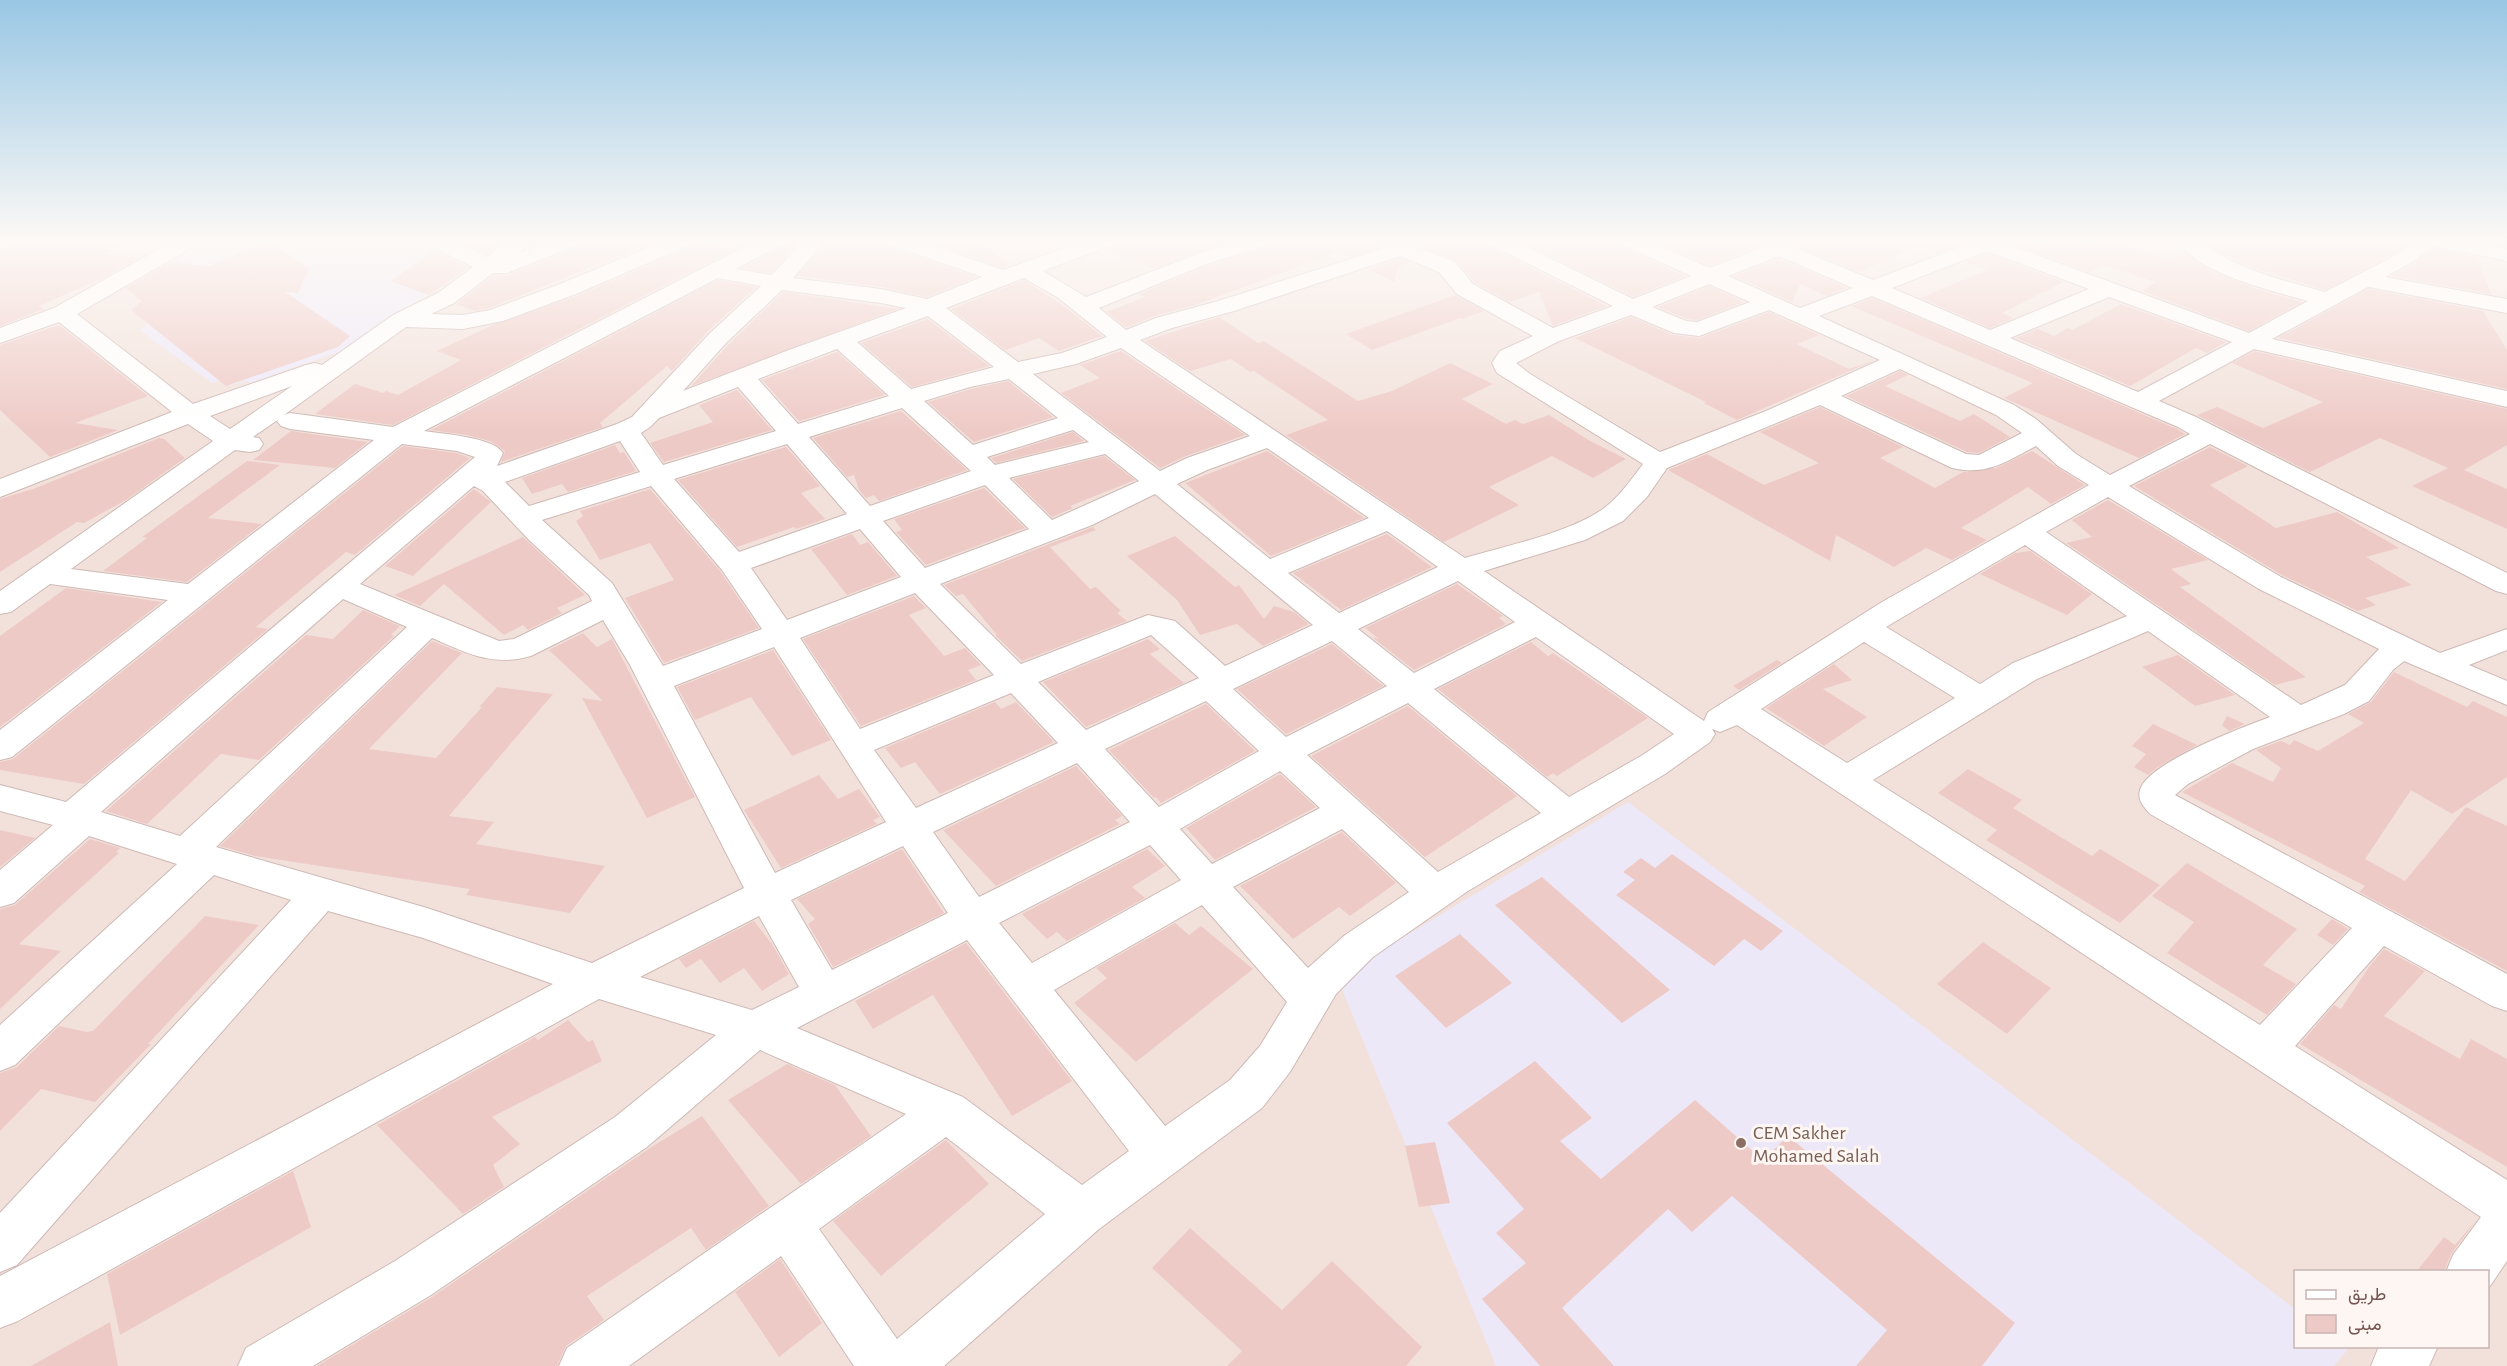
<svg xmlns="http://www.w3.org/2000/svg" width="2507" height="1366" viewBox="0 0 2507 1366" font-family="'Alegreya Sans',Vazirmatn,sans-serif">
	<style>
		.residential { fill: #f2e1db; fill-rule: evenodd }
		.education { fill: #ede8f8 }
		.building { fill: #eecac6 }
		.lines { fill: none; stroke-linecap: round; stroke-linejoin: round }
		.street-casing { stroke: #ceb9b5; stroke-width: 2 }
		.street { fill: #fff; fill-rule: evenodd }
		.education-dot { fill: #8d6e63; stroke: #fef6f2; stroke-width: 2 }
		.labels { text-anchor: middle; stroke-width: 6; stroke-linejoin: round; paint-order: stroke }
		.near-education-label { font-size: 20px; fill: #785e54; stroke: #fef6f2; text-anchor: start }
	</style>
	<rect width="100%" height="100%" fill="#fbf1ec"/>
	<!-- residential -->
	<path class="residential" d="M0 240H2507V1366H0ZM2296 1272H2488V1346H2296Z"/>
	<!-- education -->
	<path class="education" d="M204 240H413L463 268 359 345 250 383 246 381 232 385 223 380 212 383 139 330 146 327 144 324 158 319 186 278 164 262Z
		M1628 802 2295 1309 2296 1346H2345L2348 1349 2334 1366H1496L1337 977Z"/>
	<!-- building -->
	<path class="building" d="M20 240H130L104 254 138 258 109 275 39 306 44 309 0 326V249Z
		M457 240H505L487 254Z
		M585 240H659L489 308 475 311 456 304 494 275H508L581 246Z
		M697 240 733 250 393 425 315 414 355 384 383 393 386 391 398 395 461 360 437 351 493 325 577 296 693 246Z
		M788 240 799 242 771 273 743 268 783 246Z
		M828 240H884L888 246 976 277 927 297 881 287 797 276Z
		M925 240H976L1009 265 1003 268Z
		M1119 240H1232L1153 269 1107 249 1115 246Z
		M1276 240H1381L1379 247 1369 251 1348 258 1338 252 1198 304 1155 316 1126 327 1107 312 1145 297 1139 294 1210 265 1272 246Z
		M1434 240H1484L1488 246 1607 306 1553 326 1539 292 1510 302 1474 282 1456 260 1425 248Z
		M1519 240H1616L1620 246 1685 276 1633 297Z
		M1653 240H1748L1756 247 1710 266Z
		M1801 240H1964L1965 243 1938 253 1918 246 1859 272 1797 246Z
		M2004 240H2070L2085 246 2097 240H2108L2169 261 2185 252 2198 263 2215 273 2257 289 2302 302 2249 331 2142 291 2156 282 2104 265 2089 272Z
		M2205 240H2409L2399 251 2325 290 2248 266 2218 251 2205 243Z
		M268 241 309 268 298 293 285 292 350 336 338 347 226 386 131 310 142 301 126 288 171 262 209 266Z
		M2433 247 2476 257 2491 294 2392 276 2415 263Z
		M435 251 469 267 429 295 390 281Z
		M1987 253 2063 282 2002 313 2013 318 1990 328 1921 298 1987 270 1965 262Z
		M1400 258 1410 263 1398 267 1394 282 1369 269Z
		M1779 258 1847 288 1827 296 1800 284 1792 302 1734 276Z
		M718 280 756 287 708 331 672 371 667 366 600 423 603 427 501 462 505 451 490 441 467 435 431 430Z
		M1024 280 1064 306 1102 336 1059 351 1039 338 1005 350 951 309Z
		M1709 286 1744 302 1697 320 1687 319 1658 307Z
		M2368 289 2483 311 2507 350V389L2278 338Z
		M783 292 898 309 691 386 728 345Z
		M1455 295 1484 311 1462 319 1460 318 1372 350 1346 334Z
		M1872 298 2177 429 2185 434 2139 458 2004 398 2033 383 1851 306Z
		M2121 304 2226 342 2207 353 2196 348 2130 386 2016 338 2038 329 2054 336 2068 328 2072 330Z
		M1769 312 1819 335 1797 344 1849 369 1875 360 1737 420 1704 403 1706 402 1575 338 1631 317 1673 335 1700 338Z
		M1219 317 1258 343 1264 341 1358 401 1392 391 1450 363 1493 384 1462 399 1506 424 1515 420 1523 424 1549 415 1590 441 1626 459 1593 478 1552 456 1489 487 1519 505 1444 542 1286 435 1328 420 1254 371 1250 372 1231 359 1190 371 1145 341Z
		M928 319 989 366 912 387 861 343Z
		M59 325 148 396 75 423 118 430 50 457 0 410V345Z
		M1121 351 1245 435 1186 456 1160 468 1061 393 1100 378 1080 365Z
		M2254 351 2507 409V445L2464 470 2507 489V529L2412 486 2448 468 2380 438 2310 472 2197 415 2217 407 2263 428 2323 402 2232 363Z
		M837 352 885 395 799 421 762 380Z
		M1900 371 1908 375 1885 386 1960 421 1974 414 2010 437 1979 453 1967 452 1846 396Z
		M1008 381 1053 417 974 442 928 402 971 389Z
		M737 390 772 430 664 462 650 443 713 422 699 405Z
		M1820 407 1903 447 1880 458 1935 488 1963 472 1996 468 2032 451 2085 485 2051 504 2028 487 1961 528 1987 540 1952 560 1926 548 1894 567 1836 535 1830 561 1668 470 1707 454 1764 485 1819 463 1760 432Z
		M901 411 967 470 879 501 874 495 866 498 859 490 854 475 847 477 813 438Z
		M291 431 368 442 335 468 253 460Z
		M1073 432 1084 441 996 463 991 458Z
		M159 438 164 439 185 458 126 500 84 523 77 522 0 572V499L33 489Z
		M615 445 620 453 624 452 636 471 568 492 562 484 532 494 522 478Z
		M403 446 456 453 470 458 355 555 346 552 256 627 268 629 84 784 0 770V762L13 759Z
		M786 447 820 486 801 493 825 519 796 529 794 527 737 547 678 480Z
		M2210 447 2248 466 2210 485 2276 528 2337 512 2399 548 2366 557 2412 585 2365 598 2376 605 2358 611 2282 575 2134 486Z
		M1267 451 1364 518 1271 556 1185 483Z
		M1104 456 1135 480 1070 506 1073 508 1052 517 1013 479Z
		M247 461 280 465 208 518 262 524 187 582 103 571 147 538 142 537Z
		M984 488 1025 528 926 565 896 532 902 530 894 519Z
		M474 489 491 502 413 576 385 566Z
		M650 489 720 571 759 628 664 663 625 598 674 580 650 543 600 560 576 521 583 516 580 511Z
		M2108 500 2208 560 2171 569 2191 584 2180 587 2306 677 2275 685 2066 543 2092 537 2072 520Z
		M1093 527 1096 530 1050 547 1090 589 1096 587 1121 611 1117 613 1127 621 1022 661 995 635H997L963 594 956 596 944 585Z
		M852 534 860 545 868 542 897 576 847 595 811 549Z
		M1387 534 1432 567 1341 610 1293 573Z
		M1175 536 1235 587 1239 585 1264 619 1274 606 1294 612 1309 624 1263 646 1237 624 1200 635 1177 600 1127 556Z
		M523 537 585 595 557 608 562 613 528 630 523 625 504 635 444 584 420 606 394 595Z
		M2030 551 2092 594 2067 615 1980 574 2015 553Z
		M1457 584 1503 616 1499 618 1506 624 1414 670 1372 637 1379 639 1365 628Z
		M66 588 162 602 0 727V636Z
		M914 596 926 608 909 615 944 656 965 648 981 665 968 670 976 680 861 726 803 639Z
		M363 610 400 626 391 635 394 636 259 760 221 754 147 824 106 811 306 635 333 639Z
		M583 633 597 647 612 639 695 797 647 818 582 698 603 701 549 650Z
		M1148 639 1160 649 1150 654 1184 683 1086 727 1043 682Z
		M432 641 462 653 369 749 436 758 482 707H479L497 687 553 694 449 816 494 822 476 844 605 866 570 913 466 895 470 889 255 856 220 846Z
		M1531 642 1548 656 1553 653 1648 718 1557 776 1553 773 1547 777 1438 689Z
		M1332 644 1383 686 1286 734 1237 689Z
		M773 650 831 740 792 756 751 697 695 720 677 687Z
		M2178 655 2235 695 2195 706 2142 667Z
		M1777 660 1782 663 1739 690 1733 686Z
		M1834 664 1852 680 1823 689 1867 717 1824 746 1766 708Z
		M2394 672 2467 707 2473 701 2507 717V777L2452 814 2411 790 2365 859 2405 881 2466 807 2507 826V971L2359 892 2365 886 2182 792 2232 763 2273 782 2281 768 2256 750 2281 741 2290 745 2294 740 2318 751 2364 723 2348 714 2371 702Z
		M995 702 1001 709 1016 702 1054 742 940 794 915 762 901 768 885 748Z
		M1206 704 1255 751 1161 803 1156 797 1154 798 1109 750Z
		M1408 706 1517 796 1425 857 1311 756Z
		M2227 716 2245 724 2229 731 2222 725Z
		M2153 724 2197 745 2158 767 2148 775 2134 767 2146 754 2132 746Z
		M1076 766 1122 816 1115 820 1120 824 996 886 943 830Z
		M1968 769 2022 800 2013 808 2092 856 2100 849 2160 885 2120 923 1986 840 1997 830 1938 793Z
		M1280 774 1316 807 1215 860 1186 828Z
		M819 775 838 799 859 789 880 817 873 820 877 824 781 868 744 810Z
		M0 830 35 838 0 867Z
		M1342 832 1396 883 1350 916 1339 907 1293 939 1240 886Z
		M90 839 120 848 116 852 119 853 19 944 61 951 0 1009V909L15 905Z
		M902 849 944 913 833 967 808 924 815 919 797 899Z
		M1147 849 1165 866 1132 887 1145 898 1067 941 1057 932 1047 939 1022 914Z
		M1672 854 1783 931 1761 951 1744 939 1714 966 1616 895 1635 880 1623 872 1641 858 1655 868Z
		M2187 863 2297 929 2263 965 2296 984 2267 1015 2167 953 2194 922 2152 896Z
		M1542 877 1670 990 1622 1023 1495 905Z
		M205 916 259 925 148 1044H151L95 1102 41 1089 0 1131V1073L17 1067 59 1026 87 1032 93 1031Z
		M2332 919 2348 929 2333 945 2317 935Z
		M754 921 772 944 789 974 762 991 744 968 720 983 701 959 686 968 679 959Z
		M1175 923 1189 935 1201 926 1253 969 1136 1062 1074 1003 1107 978 1096 968Z
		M1460 934 1512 983 1446 1028 1395 976Z
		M1983 942 2051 988 2007 1034 1937 984Z
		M966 943 1072 1081 1012 1116 933 995 873 1029 855 1001Z
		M2384 949 2425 971 2384 1016 2460 1059 2471 1039 2507 1059V1167L2300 1044 2334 1005 2341 1009 2369 967Z
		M568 1020 588 1042 593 1040 602 1061 492 1117 520 1144 493 1165 504 1187 463 1214 377 1125 535 1037 538 1040Z
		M1535 1061 1592 1118 1560 1141 1601 1179 1695 1100 1763 1160 1788 1136 2015 1323 1982 1366H1856L1887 1330 1732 1196 1692 1232 1668 1209 1562 1308 1614 1366H1540L1482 1299 1526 1263 1496 1233 1524 1209 1447 1123Z
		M787 1064 835 1085 871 1136 801 1184 728 1100Z
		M702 1116 769 1206 706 1250 691 1228 587 1296 604 1320 566 1346 557 1366H317L432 1297 650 1148Z
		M946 1140 989 1184 881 1276 833 1221Z
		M1435 1142 1450 1203 1419 1207 1405 1146Z
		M293 1171 311 1227 120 1335 107 1274Z
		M2478 1218 2451 1254 2444 1272H2416L2444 1237 2455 1245Z
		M1190 1228 1282 1310 1332 1261 1422 1347 1406 1366H1227L1242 1351 1152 1268Z
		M780 1259 822 1323 779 1357 735 1292Z
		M110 1322 118 1366H31Z"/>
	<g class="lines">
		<defs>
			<path id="street" d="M175 240H201L198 244 77 314 193 404 306 365 315 363 322 365 393 315 438 293 473 267 427 244 424 240H451L487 257 509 240H533L519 253 553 240H583L580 244 507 273H493L454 303 431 314 463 315 490 310 560 284 666 240H695L692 244 576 294 503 321 463 329 406 327 284 415 290 413 393 427 758 240H785L782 244 736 269 772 275 804 240H826L793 278 881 289 927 299 982 277 889 244 886 240H917L1003 270 1087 240H1117L1114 244 1043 271 1086 297 1195 255 1241 240H1274L1271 244 1209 263 1099 308 1126 330 1156 318 1218 301 1370 253 1382 248 1381 245 1384 240H1432L1429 244 1419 248 1455 262 1473 284 1553 328 1613 306 1489 244 1486 240H1513L1633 299 1691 276 1621 244 1618 240H1646L1710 268 1761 248 1750 240H1799L1793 247 1873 280 1968 244 1966 240H1996L2249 333 2308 301C2284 294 2182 270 2183 240H2203V244C2240 271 2283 280 2325 292L2400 253 2413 240H2468L2507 249V261L2432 245 2414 261 2385 277 2507 299V313L2368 287 2272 339 2507 391V407L2254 349 2159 401 2196 417 2507 573V594L2496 591 2210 444 2129 486 2281 577 2440 653 2507 629V650L2469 665 2507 681V705L2404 661 2393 670 2369 701 2344 714 2253 749 2188 784 2175 795 2507 974V1011L2492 1006 2384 946 2295 1046 2507 1180V1261L2488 1289V1272H2446L2453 1255 2481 1217 1737 725 1720 732 1712 729 1715 734 1710 742 1665 774 1468 891 1373 957 1336 994 1290 1072 1262 1108 1099 1229 944 1366H854L781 1256 629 1366H559L567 1348 906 1114 760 1050 647 1147 431 1295 313 1366H238L246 1348 395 1261 615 1117 716 1035 599 999 18 1321 0 1328V1276L553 984 423 938 328 911 17 1265 0 1272V1213L291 900 214 875 15 1065 0 1071V1025L177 864 89 836 14 903 0 907V870L53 825 0 811V785L66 802 475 457 457 451 402 444 12 757 0 760V730L168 600 50 584 11 612 0 614V591L213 441 188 424 0 497V479L172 412 59 322 0 343V328L54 308ZM1987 251 2089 289 1990 330 1892 288ZM1400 256 1439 272 1457 294 1533 336 1500 351 1492 363 1497 373 1643 464C1631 480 1619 497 1603 509 1569 533 1505 546 1465 558L1140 340 1172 328 1234 311ZM1779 256 1853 288 1800 308 1728 276ZM718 278 761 286 710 333 632 417 617 424 497 466 503 453C493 437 443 434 424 431ZM1024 278 1057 297 1107 337 1062 353 1018 362 946 308ZM1709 284 1750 302 1697 322 1686 321 1652 307ZM782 290 881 303 906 308 789 350 683 391 726 343ZM1872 296 2178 427 2190 434 2110 475 2076 454 2036 419 2014 405 1819 316ZM2109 297 2232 342 2138 392 2010 338ZM1769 310 1880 360 1766 411 1660 452 1530 374 1516 363 1559 341 1631 315 1674 333 1699 336ZM928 316 994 367 911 389 857 342ZM1121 348 1250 436 1187 458 1160 471 1033 374 1076 364ZM837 349 889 396 798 424 758 379ZM1900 369 1996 415 2022 433 1979 455 1966 454 1841 396ZM1009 379 1058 418 973 445 924 401 970 387ZM292 386 230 429 210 416ZM738 387 776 431 663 465 641 433 650 427 659 418ZM1820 405 1952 468C1987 476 2006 462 2036 446L2058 466 2089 485 1882 602 1708 712 1704 721 1484 571 1585 540 1623 521 1647 497 1667 468ZM902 408 971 471 870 506 809 437ZM279 419 277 421 281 426 290 429 374 440 188 584 71 569 235 450 250 452 259 450 263 444 259 438 253 437ZM1073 430 1089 442 995 465 987 457ZM620 441 640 472 529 506 505 482ZM787 444 847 514 739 552 674 479ZM1267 448 1369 518 1270 559 1177 484 1207 470ZM1105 454 1139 481 1052 520 1009 478ZM985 485 1029 529 925 568 883 521ZM474 486 483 491 529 540 589 595 592 601 514 639 499 641 360 584ZM651 486 722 570 762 629 663 666 612 583 542 520ZM1155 494 1313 625 1225 666 1175 621 1148 615 1021 664 940 584 1092 525ZM2108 497 2259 589 2379 649 2345 685 2301 705 2046 532ZM860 529 901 577 787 620 751 568ZM1387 531 1438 567 1339 613 1288 573ZM2025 545 2127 616 2013 663 1980 684 1886 627ZM1458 581 1515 622 1414 673 1358 629ZM915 593 994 675 860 729 800 638ZM343 599 407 627 180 836 101 812ZM603 620 630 665 744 888 592 963 427 908 216 847 432 638C467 653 492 667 531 656ZM2148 631 2270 717C2243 727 2147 763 2140 790 2137 800 2144 807 2150 814L2352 928 2260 1025 1873 780 2037 679ZM1151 635 1199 678 1086 730 1038 682ZM1536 637 1674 734 1641 756 1569 797 1434 689ZM1332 641 1387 686 1286 737 1233 689ZM1864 642 1955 698 1847 763 1761 709ZM774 647 886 822 775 873 674 686ZM1011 693 1058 743 916 808 874 750ZM1206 701 1259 751 1159 807 1105 749ZM1408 703 1541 813 1438 872 1307 755ZM1077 763 1130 822 979 897 933 832ZM1280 771 1320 808 1212 864 1180 829ZM1342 829 1409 892 1345 935 1308 968 1233 887ZM1150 845 1181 880 1032 963 999 923ZM903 846 948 913 832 970 791 900ZM1202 905 1287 1002 1260 1046 1230 1080 1165 1126 1054 990ZM759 916 799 987 752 1010 640 977ZM967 940 1129 1151 1082 1185 963 1097 797 1028ZM946 1137 1045 1214 897 1339 819 1229Z
				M2379 1346H2438L2429 1366H2371Z"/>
		</defs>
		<!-- street casing -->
		<use href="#street" class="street-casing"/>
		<!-- street -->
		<use href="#street" class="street"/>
	</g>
	<!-- sky -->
	<linearGradient id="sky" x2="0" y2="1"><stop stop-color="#99c7e4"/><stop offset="0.56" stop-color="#fdf9f6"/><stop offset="1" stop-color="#fdf9f6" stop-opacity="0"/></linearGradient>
	<rect width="2507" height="432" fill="url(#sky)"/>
	<!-- markers -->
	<circle class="education-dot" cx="1741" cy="1143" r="6"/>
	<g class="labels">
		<!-- near-education labels -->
		<g class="near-education-label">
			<text x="1753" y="1139">CEM Sakher<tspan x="1753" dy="23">Mohamed Salah</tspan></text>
		</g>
	</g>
	<!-- legend -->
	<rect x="2294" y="1270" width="195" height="78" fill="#fef6f2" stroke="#c7b5b2" stroke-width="1.5"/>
	<rect x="2306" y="1290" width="30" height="9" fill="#ffffff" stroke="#c7b5b2" stroke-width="1.5"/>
	<text x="2348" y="1300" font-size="18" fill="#745351">طريق</text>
	<rect x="2306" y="1315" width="30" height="18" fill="#eecac6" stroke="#c7b5b2" stroke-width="1.5"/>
	<text x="2348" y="1330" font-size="18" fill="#745351">مبنى</text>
</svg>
